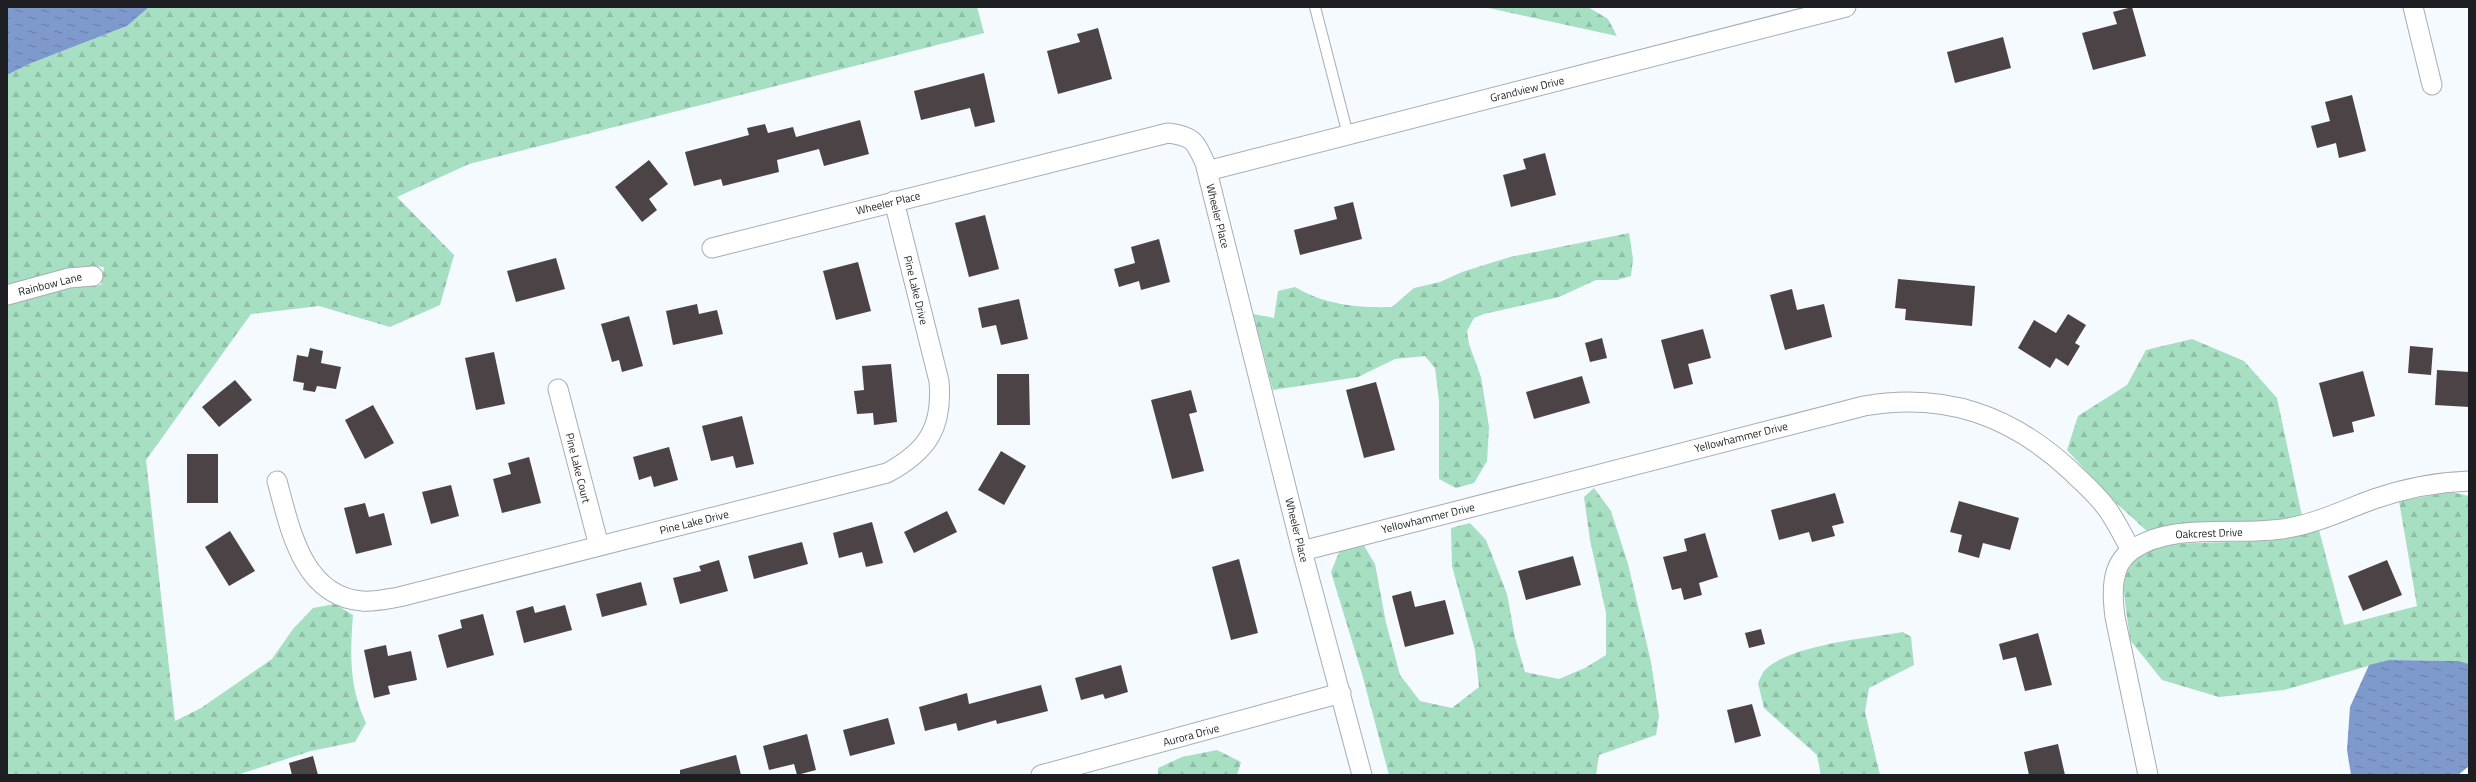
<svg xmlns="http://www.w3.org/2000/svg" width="2476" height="782" viewBox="0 0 2476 782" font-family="'Titillium Web',sans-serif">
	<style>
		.forest { fill: url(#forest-firs) }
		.water { fill: url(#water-ripples) }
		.building { fill: #4c4347 }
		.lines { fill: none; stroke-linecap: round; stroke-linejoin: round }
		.service-casing { stroke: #a6adb5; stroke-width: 12 }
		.minor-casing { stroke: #a6adb5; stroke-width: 21 }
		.service { stroke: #fff; stroke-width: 10 }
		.minor { stroke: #fff; stroke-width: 19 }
		.labels { text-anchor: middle; stroke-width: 4; stroke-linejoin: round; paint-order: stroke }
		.street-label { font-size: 11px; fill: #1c1e21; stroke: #fff }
	</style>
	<defs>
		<pattern id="forest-firs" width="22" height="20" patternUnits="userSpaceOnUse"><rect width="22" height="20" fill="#a6dfc1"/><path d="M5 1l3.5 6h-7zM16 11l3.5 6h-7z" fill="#8ebfa6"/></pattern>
		<pattern id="water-ripples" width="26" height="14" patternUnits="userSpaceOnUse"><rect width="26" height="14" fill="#7e9acd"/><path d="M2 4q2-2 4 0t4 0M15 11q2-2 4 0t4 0" fill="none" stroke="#667da6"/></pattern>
	</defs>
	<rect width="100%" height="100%" fill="#f5faff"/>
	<!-- forest -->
	<path class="forest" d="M149 7H977L984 33 469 164 397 197 454 255 440 305 390 327 319 306 251 314 146 460 175 721 201 708 272 659 293 629 313 608 335 604 353 615C350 653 349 688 366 723L355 742 311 751 237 775H7V304L71 286 101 285 104 267C71 263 38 277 7 286V75L29 64 127 26Z
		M1484 7H1588L1608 19 1617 36Z
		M1629 233 1633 259 1631 276 1617 280H1596L1559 297 1484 314 1474 318 1467 331 1469 344 1481 377 1489 427 1487 461 1474 483 1456 488 1439 479V401L1435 368 1425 356 1395 359 1358 377 1273 390 1253 314 1274 318 1278 291 1295 287C1325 305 1358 308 1392 307L1414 288 1440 282 1462 272 1510 257Z
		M2192 339 2244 361 2277 398 2302 516C2252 529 2197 514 2148 532L2114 501 2067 450 2078 416 2127 385 2146 350Z
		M1594 488 1611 511 1628 564 1651 662 1659 716 1656 735 1599 755 1596 775H1389L1362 674 1331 572 1340 550 1363 544 1375 564 1386 623 1400 675 1420 701 1452 708 1479 687 1475 650 1452 566 1451 528 1470 523 1486 540 1507 594 1515 638 1525 672 1559 679 1585 668 1606 655V613L1590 540 1584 497Z
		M2451 492 2469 496V664L2459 661 2389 660 2284 690 2219 697 2162 680 2130 640 2123 586 2125 577 2134 560 2147 552 2166 544 2262 541 2290 537 2319 530 2344 625 2417 606 2399 501Z
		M1903 632 1911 637 1914 665 1869 688 1865 712 1880 775H1821L1817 755 1764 708 1758 683C1760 679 1762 673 1765 670 1789 645 1868 638 1903 632Z
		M1217 750 1241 762 1237 775H1158V768L1182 757Z"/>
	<!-- water -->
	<path class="water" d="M7 7H149L127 26 29 64 7 75Z
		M2389 660 2459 661 2469 664V766L2458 775H2351L2347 750 2350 707 2369 665Z"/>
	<!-- building -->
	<path class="building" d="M2132 7 2146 56 2093 70 2082 33 2117 24 2113 12Z
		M1098 28 1112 79 1058 94 1047 51 1080 42 1077 34Z
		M2003 37 2011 68 1955 83 1947 52Z
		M984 73 995 122 975 127 970 108 921 120 914 91Z
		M2352 95 2366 151 2339 158 2336 143 2317 148 2311 126 2330 121 2325 102Z
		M860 120 869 154 824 166 819 149 777 160 779 172 723 186 721 179 694 186 685 152 749 135 747 128 765 124 768 133 793 127 796 137Z
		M1545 153 1556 195 1511 207 1503 175 1526 169 1523 159Z
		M649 160 668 184 649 199 657 210 642 222 615 187Z
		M1353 202 1362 239 1300 255 1294 230 1337 219 1334 207Z
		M985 215 999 269 969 277 955 223Z
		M1159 239 1170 282 1141 290 1139 281 1119 287 1114 269 1135 263 1131 247Z
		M556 258 565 289 516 302 507 271Z
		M858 262 871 311 836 320 823 271Z
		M1898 279 1975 286 1972 326 1905 320 1906 309 1895 308Z
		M1792 289 1797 310 1824 304 1832 337 1785 350 1770 295Z
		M1019 299 1028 339 1001 345 996 325 982 328 978 308Z
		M697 304 699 314 717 310 723 334 673 345 666 311Z
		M2068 314 2086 325 2075 343 2080 346 2068 366 2056 358 2050 368 2018 348 2034 320 2056 333Z
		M629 316 643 366 622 372 619 360 612 362 601 324Z
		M1703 329 1711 358 1688 364 1693 384 1674 389 1661 340Z
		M1602 338 1607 358 1590 362 1585 343Z
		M2410 346 2433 348 2431 375 2408 373Z
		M310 348 323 351 321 363 341 367 336 389 317 386 315 392 303 390 304 383 293 381 297 355 308 357Z
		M494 352 505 404 476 410 465 358Z
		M891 364 897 422 874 425 873 413 857 414 854 391 864 390 862 366Z
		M2437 370 2469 372V407L2435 405Z
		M2363 371 2375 416 2352 422 2354 432 2333 437 2319 383Z
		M997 374H1029L1030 425H997Z
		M1582 376 1590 403 1534 419 1526 392Z
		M235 380 252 400 219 427 202 407Z
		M1376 382 1395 450 1364 458 1346 390Z
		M1191 390 1197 412 1189 414 1204 471 1172 479 1151 400Z
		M373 405 394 443 365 459 345 420Z
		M742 416 754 464 736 468 733 456 711 461 702 426Z
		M669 447 678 480 654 487 651 476 639 480 633 457Z
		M1001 451 1026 466 1004 505 978 490Z
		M187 454H218V503H187Z
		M529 457 541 503 502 513 493 479 511 474 508 463Z
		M451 485 459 516 431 524 422 492Z
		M1835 493 1844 523 1832 526 1835 536 1812 542 1809 532 1779 540 1771 510Z
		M1959 501 2019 518 2010 550 1983 543 1979 558 1958 552 1962 535 1950 532Z
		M365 503 369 517 384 513 392 545 356 554 344 508Z
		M947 511 957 532 914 553 904 532Z
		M872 522 883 563 866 567 862 552 839 558 833 533Z
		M230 531 255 571 229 586 205 547Z
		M1705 533 1718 577 1699 583 1702 595 1684 600 1681 588 1672 590 1663 557 1687 551 1684 539Z
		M802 542 808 564 754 579 748 556Z
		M1573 556 1581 585 1526 600 1518 571Z
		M1239 559 1258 633 1231 640 1212 567Z
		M719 560 728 591 680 604 673 578 701 571 699 566Z
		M2387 560 2402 595 2363 611 2348 576Z
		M641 582 647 605 602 617 596 594Z
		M1411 591 1415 607 1445 600 1454 634 1405 647 1392 596Z
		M565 605 572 630 524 643 516 611 533 606 535 613Z
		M483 614 494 655 447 668 438 635 462 628 460 620Z
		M1761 629 1765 644 1749 648 1745 633Z
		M2038 633 2052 685 2025 691 2016 657 2003 660 1999 644Z
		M386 645 388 656 411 651 417 680 388 686 390 694 374 698 364 650Z
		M1121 665 1128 692 1105 699 1103 694 1081 700 1075 678Z
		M1041 685 1048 711 997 724 996 720 958 731 956 723 925 731 919 707 967 693 969 704Z
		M1752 704 1761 736 1735 743 1727 710Z
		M888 718 895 744 850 756 843 730Z
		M807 734 816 770 797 775 794 764 769 770 763 746Z
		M2058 744 2065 775H2029L2024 752Z
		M736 755 741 775H680V770Z
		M313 756 318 775H292L289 763Z"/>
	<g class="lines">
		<defs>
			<path id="service" d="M1315 7 1348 135"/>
			<path id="minor" d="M2413 7 2432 85
				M1207 171 1846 7
				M712 248 1168 133C1193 136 1195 141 1205 163L1302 551 1362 775
				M7 295 69 278 93 276
				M558 389 599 546
				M277 481C290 528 302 596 362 601 374 602 387 599 399 597L887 473C928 451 943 427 939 381L894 201
				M1302 551 1864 406C1945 392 2011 415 2071 471 2084 484 2100 497 2110 513 2118 525 2124 538 2131 550
				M1041 775 1341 693
				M2148 775 2115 617C2112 594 2110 565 2132 550 2173 521 2240 537 2288 528 2318 523 2346 509 2374 499 2403 489 2438 482 2469 481"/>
		</defs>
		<!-- service casing -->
		<use href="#service" class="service-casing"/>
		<!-- minor casing -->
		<use href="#minor" class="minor-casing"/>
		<!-- service -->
		<use href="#service" class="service"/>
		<!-- minor -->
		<use href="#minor" class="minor"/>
	</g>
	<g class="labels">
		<!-- street labels -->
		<g class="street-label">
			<text transform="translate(1527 89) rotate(-14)" y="4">Grandview Drive</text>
			<text transform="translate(888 203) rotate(-14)" y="4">Wheeler Place</text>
			<text transform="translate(1218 216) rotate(76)" y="4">Wheeler Place</text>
			<text transform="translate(50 284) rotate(-14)" y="4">Rainbow Lane</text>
			<text transform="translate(916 290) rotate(76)" y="4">Pine Lake Drive</text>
			<text transform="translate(1741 437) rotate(-14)" y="4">Yellowhammer Drive</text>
			<text transform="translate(578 468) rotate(76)" y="4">Pine Lake Court</text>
			<text transform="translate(1428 518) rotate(-14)" y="4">Yellowhammer Drive</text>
			<text transform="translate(694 522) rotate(-14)" y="4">Pine Lake Drive</text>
			<text transform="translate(1297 530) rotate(76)" y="4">Wheeler Place</text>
			<text transform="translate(2209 533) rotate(-2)" y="4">Oakcrest Drive</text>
			<text transform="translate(1191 735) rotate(-15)" y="4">Aurora Drive</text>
		</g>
	</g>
	<!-- border -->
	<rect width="2476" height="782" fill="none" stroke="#1c1e21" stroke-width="16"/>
</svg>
